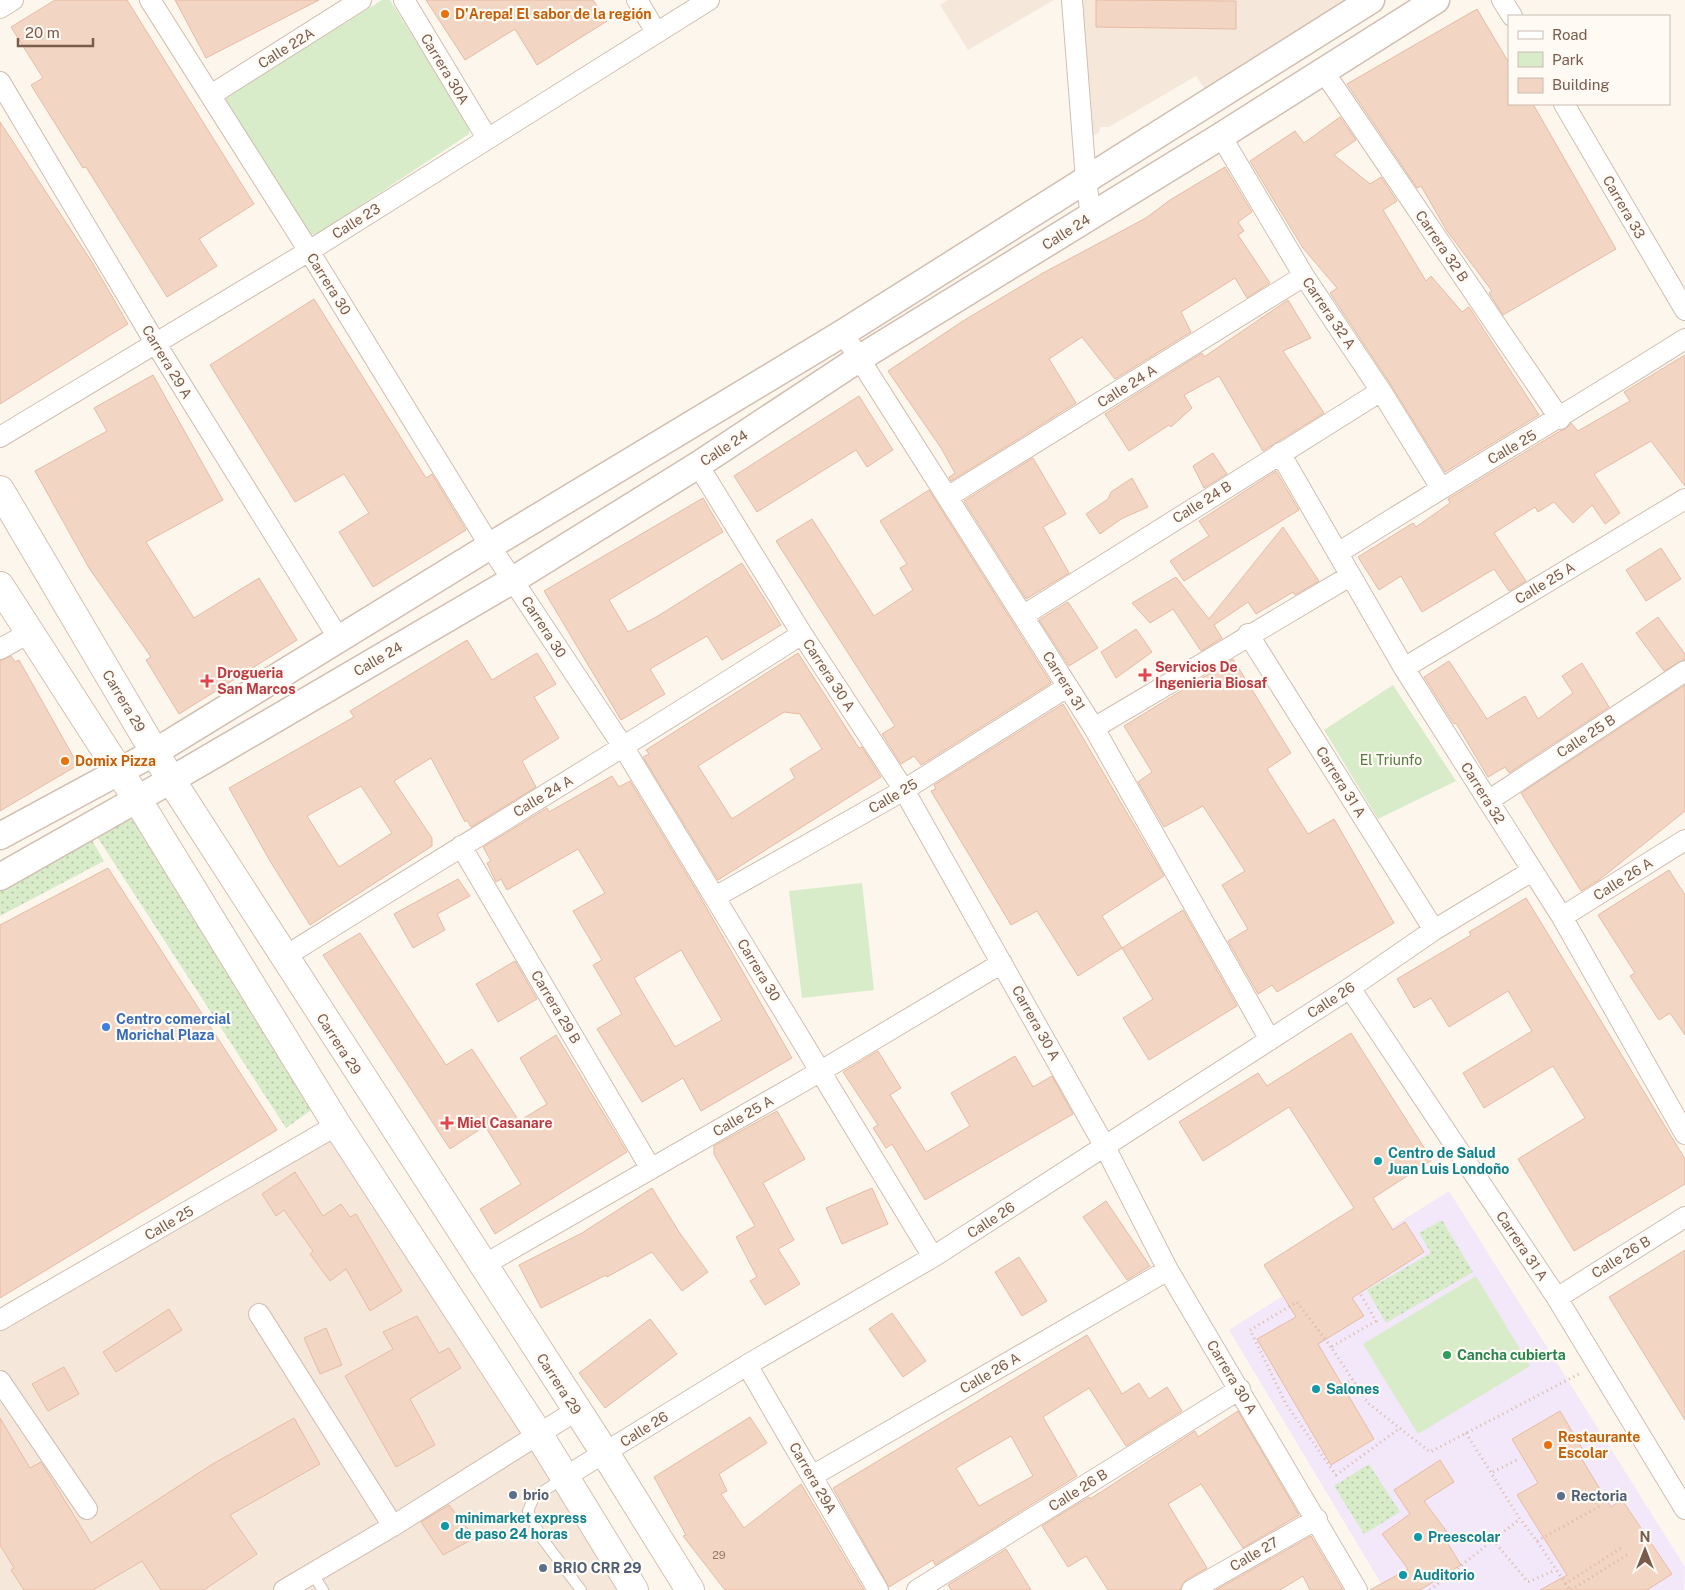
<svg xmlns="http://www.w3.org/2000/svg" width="1685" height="1590" viewBox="0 0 1685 1590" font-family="'Public Sans',sans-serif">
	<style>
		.residential { fill: #f5e8da }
		.education { fill: #f3e8fa }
		.grass { fill: url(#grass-dots) }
		.park { fill: #d8ecc9 }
		.building { fill: #f3d5c3; stroke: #e6bba3; fill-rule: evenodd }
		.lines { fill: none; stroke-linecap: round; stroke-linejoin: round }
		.service-casing { stroke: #d1beb0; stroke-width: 12 }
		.minor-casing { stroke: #d1beb0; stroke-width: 22 }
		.tertiary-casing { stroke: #d1beb0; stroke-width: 29 }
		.secondary-casing { stroke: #d6c0b0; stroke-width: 30 }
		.path { stroke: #d9b8a5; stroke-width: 3; stroke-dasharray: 1 4; stroke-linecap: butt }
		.service { stroke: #fff; stroke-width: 10 }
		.minor { stroke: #fff; stroke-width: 20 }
		.tertiary { stroke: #fff; stroke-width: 26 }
		.secondary { stroke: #fff; stroke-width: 28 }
		.food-dot { fill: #e8710a; stroke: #fffaf3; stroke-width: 2 }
		.health-dot { fill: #e0444e; stroke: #fffaf3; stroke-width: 2 }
		.shop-dot { fill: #3f7fe0; stroke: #fffaf3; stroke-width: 2 }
		.culture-dot { fill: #0f9aa8; stroke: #fffaf3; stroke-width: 2 }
		.leisure-dot { fill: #2e9e5b; stroke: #fffaf3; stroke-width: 2 }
		.service-dot { fill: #5c6f8a; stroke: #fffaf3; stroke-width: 2 }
		.labels { text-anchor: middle; stroke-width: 4.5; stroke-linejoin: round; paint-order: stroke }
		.number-label { font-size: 11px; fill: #987a6a }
		.food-label { font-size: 14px; font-weight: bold; fill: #c56008; stroke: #fffaf3; text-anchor: start }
		.street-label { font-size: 14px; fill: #7a5c4d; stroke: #fffaf3 }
		.health-label { font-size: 14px; font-weight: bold; fill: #be3a42; stroke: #fffaf3; text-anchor: start }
		.park-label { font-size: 14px; fill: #537a41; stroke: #fffaf3 }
		.shop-label { font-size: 14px; font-weight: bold; fill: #366cbe; stroke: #fffaf3; text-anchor: start }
		.culture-label { font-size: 14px; font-weight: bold; fill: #0d838f; stroke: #fffaf3; text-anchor: start }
		.leisure-label { font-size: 14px; font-weight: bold; fill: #27864d; stroke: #fffaf3; text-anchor: start }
		.service-label { font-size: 14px; font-weight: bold; fill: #4e5e75; stroke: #fffaf3; text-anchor: start }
	</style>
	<defs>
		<pattern id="grass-dots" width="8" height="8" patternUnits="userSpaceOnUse" patternTransform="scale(1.25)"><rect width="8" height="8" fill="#d8ecc9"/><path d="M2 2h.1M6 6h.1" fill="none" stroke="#b4c2a5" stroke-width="1.8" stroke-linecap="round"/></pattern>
	</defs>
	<rect width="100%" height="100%" fill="#fdf6ec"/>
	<!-- residential -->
	<path class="residential" d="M948 0H1054L968 50 940 5Z
		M1063 0H1356L1209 95 1196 76 1109 127H1100L1099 132 1074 146Z
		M335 1131 535 1434 275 1590H0V1323Z
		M539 1435 634 1590H281Z"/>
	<!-- education -->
	<path class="education" d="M1449 1191 1685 1567 1684 1590H1385L1229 1330Z"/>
	<!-- grass -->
	<path class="grass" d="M133 813 317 1106 286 1128 94 832Z
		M90 837 104 861 0 916V886Z
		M1442 1220 1473 1272 1386 1323 1367 1290 1431 1253 1419 1233Z
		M1369 1464 1400 1512 1364 1534 1334 1486Z"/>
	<!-- park -->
	<path class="park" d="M382 0H390L469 126V134L316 235 308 233 224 98Z
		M1393 685 1456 781 1378 819 1324 730Z
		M862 883 874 990 802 998 789 891Z
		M1476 1276 1530 1366 1418 1434 1363 1344Z"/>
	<!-- building -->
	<path class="building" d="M55 0H127L254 204 199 239 217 266 167 297 86 167 83 168 31 85 43 78 11 27Z
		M175 0H319L206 58Z
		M426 0H593L607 21 537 65 515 29 465 60Z
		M1096 0 1236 1V29L1096 27Z
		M1477 9 1509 63V104H1533L1616 249 1503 315 1489 293 1492 291 1447 231 1421 186 1417 188 1347 84Z
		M1340 117 1356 140 1334 155 1370 184 1381 177 1397 201 1383 210 1426 281 1431 276 1462 312 1469 307 1539 415 1445 472 1391 385 1330 293 1337 288 1303 248 1250 161 1295 131 1304 143Z
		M0 122 92 262 128 324 0 404Z
		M1225 167 1252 212 1238 222 1244 231 1238 235 1270 283 1247 298 1235 278 1181 312 1191 332 1115 379 1082 337 1049 359 1076 403 951 481 949 477 955 473 941 448 888 371 963 321 1043 273 1146 218 1170 200Z
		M314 299 426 478 432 474 466 530 373 587 339 532 369 513 344 474 295 502 210 365Z
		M1288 300 1311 338 1283 351 1324 413 1263 451 1219 376 1184 395 1192 408 1171 427 1169 425 1129 451 1105 414 1202 353 1204 357Z
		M1685 355V486L1651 441 1594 474 1620 513 1605 524 1592 505 1573 523 1554 502 1538 512 1535 507 1494 533 1526 581 1509 591 1494 569 1422 612 1401 576 1379 590 1358 557 1413 523 1416 527 1450 503 1448 499 1560 431 1566 429 1571 423 1578 431 1630 401 1624 392Z
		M153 375 223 500 146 542 194 618 259 578 297 640 179 714 146 660 151 657 89 568 35 471 107 431 94 408Z
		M859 396 893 450 867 467 856 450 757 512 734 476Z
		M1213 453 1227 474 1204 488 1193 466Z
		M1033 458 1066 514 1043 527 1069 573 1026 599 964 501Z
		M1276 471 1299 510 1184 581 1170 561 1209 536 1199 521Z
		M1132 478 1148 507 1121 519 1100 534 1086 514 1108 499 1111 492Z
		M929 490 1051 683 921 765 914 756 901 764 882 734 895 726 776 541 812 519 874 616 913 590 900 568 907 564 880 521Z
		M703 498 723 532 609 600 628 632 658 616 742 563 781 625 722 660 707 636 650 669 665 694 621 720 544 591Z
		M1283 527 1319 581 1295 595 1293 592 1256 614 1248 602 1214 625 1222 638 1201 651 1173 609 1150 623 1132 603 1176 577 1209 619Z
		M1661 548 1681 579 1646 601 1626 570Z
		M1068 602 1098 648 1069 666 1039 620Z
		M1658 617 1685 654V659L1664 671 1636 633Z
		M1136 629 1152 652 1116 678 1101 652Z
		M467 640 492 680 537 653 556 684 534 697 559 738 522 761 536 787 471 827 467 820 465 822 431 758 394 781 432 838V846L310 925 270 861 229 788 354 717 350 711ZM361 786 392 833 339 867 307 816Z
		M798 653 859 748 862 747 881 777 718 880 643 757 649 754 646 750ZM784 712 800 714 822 749 790 769 795 778 732 819 698 766Z
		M11 656 15 662 19 660 78 765 0 811V661Z
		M1233 659 1291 753 1267 769 1308 834 1334 819 1394 923 1277 992 1272 985 1258 994 1228 941 1248 929 1222 885 1245 871 1203 806 1164 827 1138 782 1152 772 1124 726Z
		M1449 661 1487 719 1525 696 1538 719 1573 693 1562 676 1582 663 1609 707 1509 773 1505 767 1488 777 1456 723 1454 724 1424 677Z
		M1685 685V811L1599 880 1581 891 1521 793Z
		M1063 704 1164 876 1102 916 1122 948 1078 976 1037 911 1011 925 931 791 936 789 934 785Z
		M612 776 619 787 630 781 698 893 792 1058 701 1111 683 1078 642 1102 597 1029 622 1014 593 965 602 960 573 911 605 893 578 849 507 890 501 879 496 882 487 863 491 861 483 847 547 808 549 812ZM681 950 722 1020 675 1047 634 978Z
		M108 868 277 1130 0 1298V925Z
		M1669 870 1685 895V1035L1670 1013 1659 1020 1630 976 1635 973 1598 915Z
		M458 879 470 896 437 914 445 930 413 948 394 914Z
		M1526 898 1685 1159V1184L1574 1251 1518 1159 1585 1118 1553 1066 1484 1108 1463 1073 1532 1031 1508 991 1449 1027 1431 998 1414 1008 1397 979 1471 935 1469 932Z
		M1183 910 1237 1006 1149 1060 1123 1018 1153 999 1122 948Z
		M360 933 446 1065 472 1049 519 1121 547 1104 520 1058 556 1035 627 1152 495 1234 480 1209 521 1184 485 1126 450 1149 323 955Z
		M515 961 537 999 498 1022 476 984Z
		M1351 1033 1432 1160 1373 1198 1393 1230 1405 1222 1424 1252 1352 1298 1364 1316 1318 1344 1374 1439 1331 1465 1257 1339 1296 1317 1264 1265 1354 1208 1289 1107 1203 1161 1179 1122 1258 1073 1267 1086Z
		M878 1051 901 1088 890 1095 926 1152 970 1126 951 1093 1015 1056 1033 1087 1052 1076 1073 1114 925 1200 892 1144 886 1148 873 1128 878 1125 843 1072Z
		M777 1111 805 1159 763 1183 794 1240 778 1249 800 1284 765 1305 750 1281 757 1277 736 1237 755 1226 714 1154V1146Z
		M295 1172 323 1216 341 1204 350 1217 356 1214 402 1291 370 1311 346 1269 330 1281 310 1254 313 1251 284 1210 276 1216 262 1194Z
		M652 1188 679 1232 708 1272 682 1291 652 1252 607 1277 606 1275 541 1308 519 1265 582 1233Z
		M872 1188 888 1224 842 1244 826 1208Z
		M1106 1201 1150 1266 1127 1280 1083 1217Z
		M1685 1250V1420L1609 1297Z
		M1019 1257 1047 1301 1022 1316 995 1272Z
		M169 1309 182 1330 116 1372 103 1352Z
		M892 1313 926 1361 903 1377 869 1329Z
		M417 1316 439 1353 449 1348 461 1368 410 1399 435 1445 396 1467 345 1376 393 1349 383 1332Z
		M650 1319 677 1354 605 1408 579 1373Z
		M326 1328 342 1365 320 1374 304 1338Z
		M1087 1335 1122 1394 1139 1383 1149 1399 1167 1387 1182 1411 1126 1446 1089 1388 1043 1417 1077 1476 935 1565 933 1560 889 1587 833 1488ZM1011 1436 1033 1476 979 1506 956 1468Z
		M64 1367 79 1394 48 1411 32 1384Z
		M1238 1411 1299 1515 1243 1548 1201 1484 1168 1504 1207 1568 1186 1580 1180 1590H1108L1086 1556 1068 1567 1042 1526 1089 1497 1090 1499 1195 1431 1198 1437Z
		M1560 1411 1583 1450 1578 1453 1611 1507 1622 1500 1672 1574 1647 1590H1540L1567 1575 1517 1495 1538 1483 1512 1439Z
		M750 1417 767 1443 719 1474 727 1491 721 1494 744 1528 801 1484 864 1590H725L683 1536 686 1535 654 1477Z
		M0 1418 30 1468 41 1462 91 1543 211 1465 294 1418 320 1464 230 1515 257 1554 204 1590H161L142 1561 93 1590H24L11 1570 14 1568 0 1545Z
		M1440 1460 1454 1482 1424 1501 1453 1540 1448 1544 1461 1565 1420 1590H1370L1408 1569 1382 1534 1410 1514 1394 1490Z
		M449 1505 475 1538 443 1555 421 1522Z
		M1311 1536 1343 1590H1310L1303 1576 1280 1590H1216Z
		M1006 1549 1031 1590H951L948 1585Z"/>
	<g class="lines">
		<defs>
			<path id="service" d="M564 1478 534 1497 528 1511 541 1537 581 1590
				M312 1573 323 1590"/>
			<path id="minor" d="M150 0 309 251 490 546 624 748 933 1257
				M404 0 487 138
				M637 0 656 32
				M1072 0 1086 180 1091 216
				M1502 0 1512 16
				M0 8 13 0
				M1324 72 1560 419
				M0 82 156 344 339 639
				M211 95 361 0
				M1564 104 1685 310
				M1221 136 1304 276 1381 391 1441 488
				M843 333 1094 728 1270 1040
				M0 437 309 251 709 0
				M1280 453 1404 668 1562 917 1685 1134
				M698 465 802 634 904 790 1104 1145 1168 1270 1357 1590
				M949 496 1304 276
				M1338 553C1453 480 1570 412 1685 339
				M1024 615 1381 391
				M1248 634 1434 930
				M0 649 29 633
				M1404 668 1685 499
				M1094 728 1350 576
				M1488 801 1685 671
				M461 846 651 1169
				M715 897 904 790 1067 687
				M1562 917 1685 840
				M284 957C456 849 630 744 802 634
				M1350 988 1557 1298 1685 1509
				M482 1266 821 1071 1002 963
				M1557 1298 1685 1217
				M259 1314 393 1526
				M0 1320 337 1125
				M747 1365 878 1590
				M0 1381 87 1509
				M812 1476 1168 1270
				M565 1477 747 1365 933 1257 1350 988 1434 930 1532 871
				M284 1590 393 1526 577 1410
				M917 1590 1240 1389
				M1192 1590 1317 1519"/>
			<path id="tertiary" d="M0 836 155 752 490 546 843 333 1371 0
				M0 877 171 780 513 580 698 465 860 358 1221 136 1436 0"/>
			<path id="secondary" d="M0 490 171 780 605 1453 690 1590
				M0 586 137 799 337 1125 539 1435 634 1590"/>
		</defs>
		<!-- service casing -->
		<use href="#service" class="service-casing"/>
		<!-- minor casing -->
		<use href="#minor" class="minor-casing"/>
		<!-- tertiary casing -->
		<use href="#tertiary" class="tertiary-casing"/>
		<!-- secondary casing -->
		<use href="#secondary" class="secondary-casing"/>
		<!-- path -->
		<path class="path" d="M1361 1295 1376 1321 1331 1347 1368 1403 1430 1452 1579 1374
			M1331 1347 1297 1302 1250 1330 1286 1404 1336 1475 1400 1428
			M1348 1382 1353 1380
			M1466 1433 1520 1519 1537 1541 1570 1590
			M1493 1472 1519 1459
			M1493 1540 1528 1582 1556 1570
			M1537 1541 1600 1506
			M1565 1584 1621 1548
			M1430 1590 1520 1519
			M1571 1590 1627 1555"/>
		<!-- service -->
		<use href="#service" class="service"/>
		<!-- minor -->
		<use href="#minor" class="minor"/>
		<!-- tertiary -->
		<use href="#tertiary" class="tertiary"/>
		<!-- secondary -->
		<use href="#secondary" class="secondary"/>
	</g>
	<!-- markers -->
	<g class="food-dot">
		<circle cx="445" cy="14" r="5"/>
		<circle cx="65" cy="761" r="5"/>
		<circle cx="1548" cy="1445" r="5"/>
	</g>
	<g class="health-dot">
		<path d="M1142.5 667.5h5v5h5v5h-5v5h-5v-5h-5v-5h5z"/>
		<path d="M204.5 673.5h5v5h5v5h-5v5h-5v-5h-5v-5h5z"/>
		<path d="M444.5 1115.5h5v5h5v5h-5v5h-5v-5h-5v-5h5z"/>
	</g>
	<circle class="shop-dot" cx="106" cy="1027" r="5"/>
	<g class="culture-dot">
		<circle cx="1378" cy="1161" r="5"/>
		<circle cx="1316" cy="1389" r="5"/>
		<circle cx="445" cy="1526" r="5"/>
		<circle cx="1418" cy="1537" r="5"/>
		<circle cx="1403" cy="1575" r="5"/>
	</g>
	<circle class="leisure-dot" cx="1447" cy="1355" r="5"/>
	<g class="service-dot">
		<circle cx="513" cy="1495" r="5"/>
		<circle cx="1561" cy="1496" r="5"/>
		<circle cx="543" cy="1568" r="5"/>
	</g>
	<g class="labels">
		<!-- number labels -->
		<g class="number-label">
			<text x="719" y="1559">29</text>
		</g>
		<!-- food labels -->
		<g class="food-label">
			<text x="455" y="19">D'Arepa! El sabor de la región</text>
			<text x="75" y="766">Domix Pizza</text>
			<text x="1558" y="1442">Restaurante<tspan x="1558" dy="16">Escolar</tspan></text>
		</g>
		<!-- street labels -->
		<g class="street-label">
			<text transform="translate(286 48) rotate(-32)" y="5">Calle 22A</text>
			<text transform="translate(445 69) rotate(59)" y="5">Carrera 30A</text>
			<text transform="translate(1624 207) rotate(60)" y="5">Carrera 33</text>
			<text transform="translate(356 221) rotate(-32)" y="5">Calle 23</text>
			<text transform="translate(1066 232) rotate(-32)" y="5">Calle 24</text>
			<text transform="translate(1442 246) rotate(56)" y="5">Carrera 32 B</text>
			<text transform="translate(329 284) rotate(58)" y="5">Carrera 30</text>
			<text transform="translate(1329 313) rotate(56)" y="5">Carrera 32 A</text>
			<text transform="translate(167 362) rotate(59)" y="5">Carrera 29 A</text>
			<text transform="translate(1127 386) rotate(-32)" y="5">Calle 24 A</text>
			<text transform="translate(1512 447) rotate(-30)" y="5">Calle 25</text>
			<text transform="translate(724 448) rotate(-33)" y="5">Calle 24</text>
			<text transform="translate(1202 502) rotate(-32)" y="5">Calle 24 B</text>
			<text transform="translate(1545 583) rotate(-31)" y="5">Calle 25 A</text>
			<text transform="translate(544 627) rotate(57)" y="5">Carrera 30</text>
			<text transform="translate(378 659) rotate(-30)" y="5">Calle 24</text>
			<text transform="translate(829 675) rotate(57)" y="5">Carrera 30 A</text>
			<text transform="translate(1064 681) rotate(58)" y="5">Carrera 31</text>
			<text transform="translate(124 701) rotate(59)" y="5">Carrera 29</text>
			<text transform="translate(1586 736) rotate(-33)" y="5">Calle 25 B</text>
			<text transform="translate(1341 782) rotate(58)" y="5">Carrera 31 A</text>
			<text transform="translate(1483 793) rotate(58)" y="5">Carrera 32</text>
			<text transform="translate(543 796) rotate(-31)" y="5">Calle 24 A</text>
			<text transform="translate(893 796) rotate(-30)" y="5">Calle 25</text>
			<text transform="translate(1623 879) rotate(-32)" y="5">Calle 26 A</text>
			<text transform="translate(759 970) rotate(59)" y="5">Carrera 30</text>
			<text transform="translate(1331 1000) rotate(-33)" y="5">Calle 26</text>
			<text transform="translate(556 1007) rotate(59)" y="5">Carrera 29 B</text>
			<text transform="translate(1036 1023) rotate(61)" y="5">Carrera 30 A</text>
			<text transform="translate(339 1044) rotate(57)" y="5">Carrera 29</text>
			<text transform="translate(743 1116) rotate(-30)" y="5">Calle 25 A</text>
			<text transform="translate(991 1220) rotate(-33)" y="5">Calle 26</text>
			<text transform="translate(169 1223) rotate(-30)" y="5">Calle 25</text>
			<text transform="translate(1522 1246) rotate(56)" y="5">Carrera 31 A</text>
			<text transform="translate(1621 1257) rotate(-32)" y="5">Calle 26 B</text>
			<text transform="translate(990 1373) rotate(-30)" y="5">Calle 26 A</text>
			<text transform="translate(1232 1377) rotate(59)" y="5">Carrera 30 A</text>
			<text transform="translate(559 1384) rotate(57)" y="5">Carrera 29</text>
			<text transform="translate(644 1429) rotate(-32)" y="5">Calle 26</text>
			<text transform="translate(813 1478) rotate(60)" y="5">Carrera 29A</text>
			<text transform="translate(1078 1490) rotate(-32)" y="5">Calle 26 B</text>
			<text transform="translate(1254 1554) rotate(-30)" y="5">Calle 27</text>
		</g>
		<!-- health labels -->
		<g class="health-label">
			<text x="1155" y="672">Servicios De<tspan x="1155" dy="16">Ingenieria Biosaf</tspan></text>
			<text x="217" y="678">Drogueria<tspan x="217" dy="16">San Marcos</tspan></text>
			<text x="457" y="1128">Miel Casanare</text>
		</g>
		<!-- park labels -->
		<g class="park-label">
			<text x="1391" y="765">El Triunfo</text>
		</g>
		<!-- shop labels -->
		<g class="shop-label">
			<text x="116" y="1024">Centro comercial<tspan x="116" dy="16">Morichal Plaza</tspan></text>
		</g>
		<!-- culture labels -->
		<g class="culture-label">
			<text x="1388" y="1158">Centro de Salud<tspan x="1388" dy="16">Juan Luis Londoño</tspan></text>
			<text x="1326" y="1394">Salones</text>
			<text x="455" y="1523">minimarket express<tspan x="455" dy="16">de paso 24 horas</tspan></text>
			<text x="1428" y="1542">Preescolar</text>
			<text x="1413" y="1580">Auditorio</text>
		</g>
		<!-- leisure labels -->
		<g class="leisure-label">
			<text x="1457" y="1360">Cancha cubierta</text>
		</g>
		<!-- service labels -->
		<g class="service-label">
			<text x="523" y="1500">brio</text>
			<text x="1571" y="1501">Rectoria</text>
			<text x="553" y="1573">BRIO CRR 29</text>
		</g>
	</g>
	<!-- legend -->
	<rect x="1508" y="15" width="162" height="90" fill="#fffaf3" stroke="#cabbb1"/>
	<rect x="1518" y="31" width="25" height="8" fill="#ffffff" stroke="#cabbb1"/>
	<text x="1552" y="40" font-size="15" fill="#7a5c4d">Road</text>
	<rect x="1518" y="52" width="25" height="15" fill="#d8ecc9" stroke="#cabbb1"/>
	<text x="1552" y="65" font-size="15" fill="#7a5c4d">Park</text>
	<rect x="1518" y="78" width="25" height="15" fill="#f3d5c3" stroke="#cabbb1"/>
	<text x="1552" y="90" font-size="15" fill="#7a5c4d">Building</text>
	<!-- north arrow -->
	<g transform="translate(1645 1550)" stroke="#fffaf3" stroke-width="4" paint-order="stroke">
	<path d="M0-4L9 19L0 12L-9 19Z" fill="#7a5c4d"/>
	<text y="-8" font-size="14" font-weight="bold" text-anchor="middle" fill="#7a5c4d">N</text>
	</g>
	<!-- scale -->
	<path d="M18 38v8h75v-8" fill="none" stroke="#7a5c4d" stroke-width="2.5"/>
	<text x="25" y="38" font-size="15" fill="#7a5c4d" stroke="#fffaf3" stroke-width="4" paint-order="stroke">20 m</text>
</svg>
